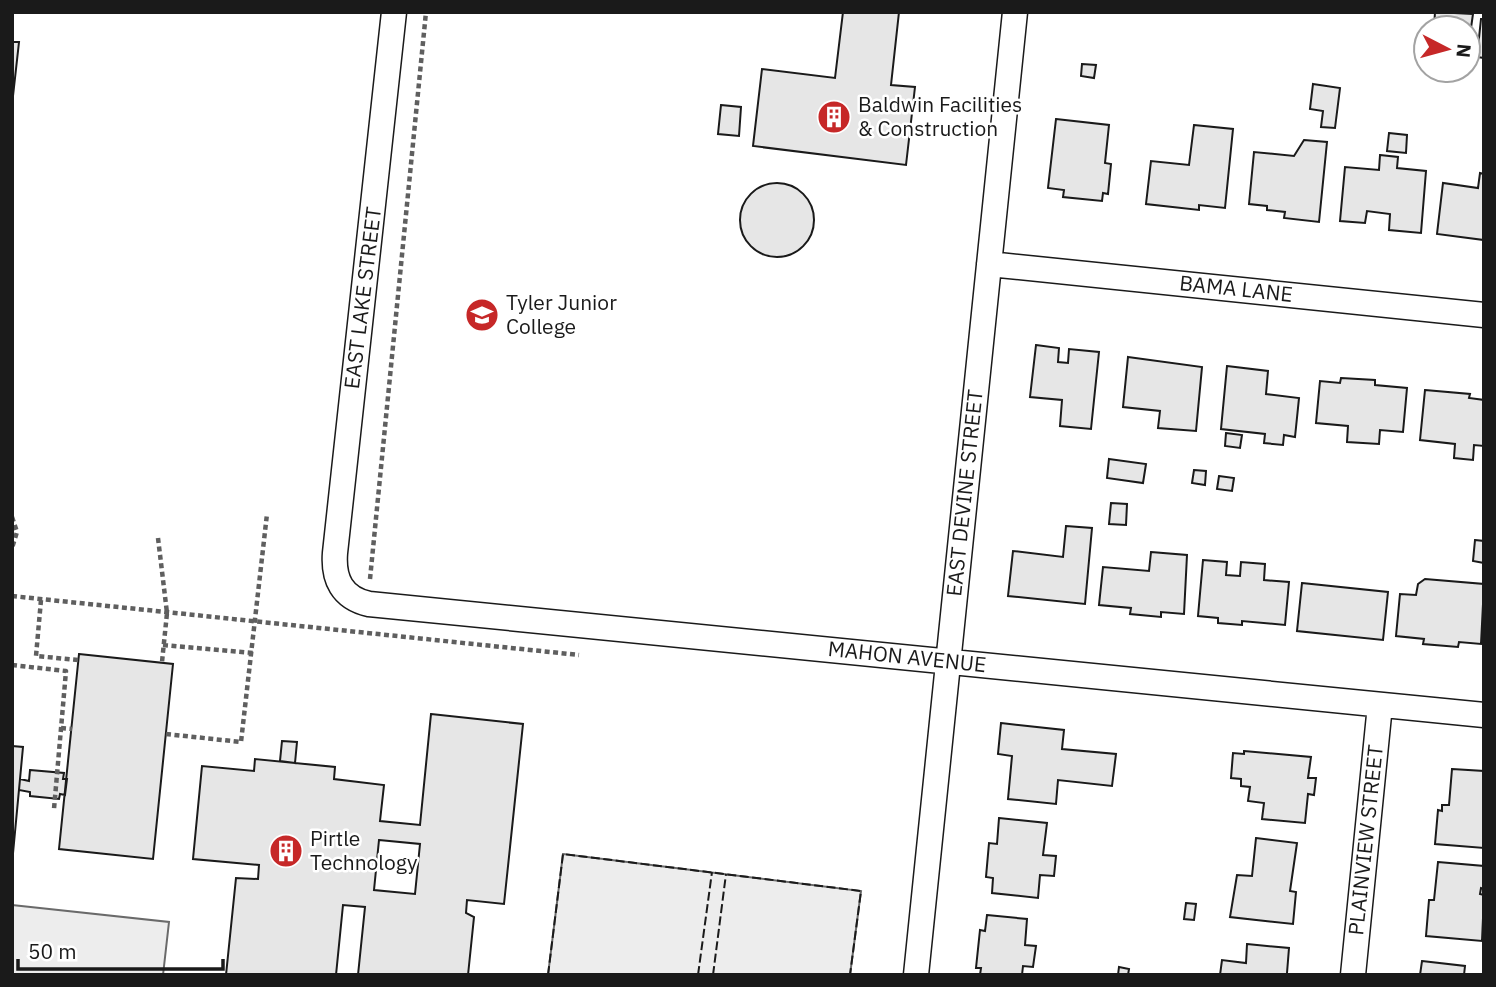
<svg xmlns="http://www.w3.org/2000/svg" width="1496" height="987" viewBox="0 0 1496 987" font-family="'IBM Plex Sans',sans-serif">
	<style>
		.green { fill: #ededed; stroke: #6a6a6a; stroke-width: 2 }
		.building { fill: #e6e6e6; stroke: #1a1a1a; stroke-width: 2; fill-rule: evenodd }
		.lines { fill: none; stroke-linecap: round; stroke-linejoin: round }
		.minor-casing { stroke: #1a1a1a; stroke-width: 27 }
		.path { stroke: #5f5f5f; stroke-width: 4.5; stroke-dasharray: 5 3.5; stroke-linecap: butt }
		.minor { stroke: #fff; stroke-width: 24 }
		.fence { stroke: #1a1a1a; stroke-width: 2; stroke-dasharray: 9 3.5; stroke-linecap: butt }
		.labels { text-anchor: middle; stroke-width: 5; stroke-linejoin: round; paint-order: stroke }
		.poi-label { font-size: 21px; fill: #1a1a1a; stroke: #fff; text-anchor: start }
		.street-label { font-size: 21px; fill: #1a1a1a; stroke: #fff }
	</style>
	<rect width="100%" height="100%" fill="#fff"/>
	<!-- green -->
	<path class="green" d="M563 854 861 891 850 975H548Z
		M12 905 169 922 163 975H12Z"/>
	<!-- building -->
	<path class="building" d="M843 12H899L891 85 915 87 906 165 753 146 762 69 835 78Z
		M1435 12 1473 14 1470 35 1468 28H1434Z
		M1481 19H1484V58L1477 57Z
		M12 42H19L12 105Z
		M1082 64 1096 65 1094 78 1081 76Z
		M1313 84 1340 88 1335 128 1321 127 1323 111 1310 109Z
		M721 105 741 107 739 136 718 134Z
		M1056 119 1109 125 1105 163 1111 164 1108 194 1103 193 1102 201 1063 197 1064 190 1048 188Z
		M1194 125 1233 129 1225 208 1199 205V210L1146 204 1151 161 1189 165Z
		M1389 133 1407 135 1406 153 1387 151Z
		M1304 140 1327 142 1319 222 1284 218 1285 212 1267 210V206L1249 204 1254 152 1294 156Z
		M1380 155 1398 157 1397 168 1426 171 1421 233 1389 230 1390 214 1367 211 1365 223 1340 221 1345 167 1379 170Z
		M1480 173 1484 174V240L1437 234 1443 183 1478 188Z
		M740 220a37 37 0 1 1 74 0a37 37 0 1 1-74 0Z
		M1036 345 1059 348 1058 362 1068 363 1069 349 1099 352 1091 429 1060 426 1062 400 1030 397Z
		M1128 357 1202 367 1196 431 1158 428 1160 411 1123 407Z
		M1227 366 1268 371 1266 394 1299 398 1295 437 1284 435 1283 445 1264 443 1265 434 1221 429Z
		M1341 378 1375 380V385L1407 388 1403 432 1380 430 1379 444 1347 442 1348 426 1316 423 1320 381 1340 383Z
		M1425 390 1470 394 1469 398 1484 400V446L1474 445 1473 460 1454 458 1455 444 1420 440Z
		M1226 433 1242 435 1240 448 1225 446Z
		M1109 459 1146 464 1143 483 1107 478Z
		M1194 470 1206 471 1205 485 1192 483Z
		M1219 476 1234 478 1232 491 1217 489Z
		M1111 503 1127 504 1126 525 1109 524Z
		M1066 526 1092 528 1085 604 1008 596 1013 551 1063 557Z
		M1475 540 1484 541V563L1473 561Z
		M1151 552 1187 555 1184 614 1161 612V617L1130 614 1131 608 1099 605 1103 567 1149 571Z
		M1203 560 1227 562 1226 575 1240 576 1241 562 1265 564 1264 580 1289 582 1285 625 1242 621V625L1218 623V618L1198 616Z
		M1425 579 1484 584 1481 644 1459 642 1458 647 1423 644 1424 639 1396 636 1400 594 1416 595 1418 584Z
		M1302 583 1388 592 1383 640 1297 631Z
		M79 654 173 664 153 859 59 849Z
		M431 714 523 724 504 904 467 900 466 913 474 917 468 975H358L365 907 343 905 336 975H226L236 878 258 879 259 865 193 859 202 766 254 771 255 759 335 767 334 779 384 785 380 821 420 825ZM379 840 420 844 415 894 374 890Z
		M1001 723 1064 730 1062 749 1116 754 1112 786 1058 780 1056 804 1008 799 1012 756 998 754Z
		M282 741 297 742 295 763 280 761Z
		M12 746 23 747 12 864Z
		M1244 751 1311 757 1308 778H1316L1314 795 1308 794 1305 823 1262 819 1264 803 1248 801 1250 787 1241 786V779L1231 778 1233 753 1244 754Z
		M1452 769 1484 771V848L1435 844 1438 810 1442 811V805H1449Z
		M30 770 64 773 63 779H67L65 795 60 794 59 799 30 796V792L19 790 20 779 29 781Z
		M999 818 1047 823 1043 855 1056 856 1054 876 1040 875 1038 898 992 893 993 878 986 877 989 843 997 844Z
		M1256 838 1297 843 1290 891 1296 892 1293 924 1230 917 1237 875 1252 876Z
		M1438 862 1484 866V889L1481 888 1480 894 1484 895 1482 941 1426 936 1429 900H1434Z
		M1186 903 1196 904 1194 920 1184 919Z
		M987 915 1027 919 1025 945 1036 946 1033 967 1023 966 1022 975H980L981 968H976L980 930 985 931Z
		M1247 944 1289 948 1287 973 1289 975H1220L1222 960 1246 963Z
		M1422 961 1465 966 1464 975H1420Z
		M1119 967 1129 969 1128 975H1118Z"/>
	<g class="lines">
		<defs>
			<path id="minor" d="M394 12 335 553C333 579 342 598 369 604L1484 715
				M989 264 1484 315
				M916 975 1015 12
				M1353 975 1380 705"/>
		</defs>
		<!-- minor casing -->
		<use href="#minor" class="minor-casing"/>
		<!-- path -->
		<path class="path" d="M12 517 17 532 12 548
			M158 538 167 613 162 662
			M370 579 426 12
			M12 596 579 655
			M41 600 36 656 78 660
			M163 645 253 653
			M12 665 66 671 54 809
			M61 728 72 729
			M166 734 241 742 267 514"/>
		<!-- minor -->
		<use href="#minor" class="minor"/>
		<!-- fence -->
		<path class="fence" d="M548 975 563 854 861 891 850 975
			M698 975 712 872
			M713 975 726 874"/>
	</g>
	<!-- icons -->
	<defs>
		<symbol id="building-disc" viewBox="-11 -11 22 22"><circle r="9.5" fill="#c62828" stroke="#fff"/><path d="M-4-6H4V6H1V3H-1V6H-4ZM-2.5-4.3h1.7v1.8h-1.7ZM.8-4.3h1.7v1.8H.8ZM-2.5-1h1.7V.8h-1.7ZM.8-1h1.7V.8H.8Z" fill="#fff"/></symbol>
		<symbol id="university-disc" viewBox="-11 -11 22 22"><circle r="9.5" fill="#c62828" stroke="#fff"/><path d="M0-5L7-2L0 1L-7-2ZM-4 1L0 2.5L4 1V4Q0 6-4 4Z" fill="#fff"/></symbol>
	</defs>
	<g fill-rule="evenodd">
		<use href="#building-disc" x="815" y="98" width="38" height="38"/>
		<use href="#university-disc" x="463" y="296" width="38" height="38"/>
		<use href="#building-disc" x="267" y="832" width="38" height="38"/>
	</g>
	<g class="labels">
		<!-- poi labels -->
		<g class="poi-label">
			<text x="858" y="112">Baldwin Facilities<tspan x="858" dy="24">&amp; Construction</tspan></text>
			<text x="506" y="310">Tyler Junior<tspan x="506" dy="24">College</tspan></text>
			<text x="310" y="846">Pirtle<tspan x="310" dy="24">Technology</tspan></text>
		</g>
		<!-- street labels -->
		<g class="street-label">
			<text transform="translate(1236 289) rotate(6)" y="7">BAMA LANE</text>
			<text transform="translate(363 298) rotate(-83)" y="7">EAST LAKE STREET</text>
			<text transform="translate(965 493) rotate(-84)" y="7">EAST DEVINE STREET</text>
			<text transform="translate(907 657) rotate(6)" y="7">MAHON AVENUE</text>
			<text transform="translate(1366 840) rotate(-84)" y="7">PLAINVIEW STREET</text>
		</g>
	</g>
	<!-- border -->
	<rect width="1496" height="987" fill="none" stroke="#1a1a1a" stroke-width="28"/>
	<!-- north arrow -->
	<g transform="translate(1447 49) rotate(96)"><circle r="33" fill="#ffffff" stroke="#a3a3a3" stroke-width="2"/>
	<path d="M0-5L12 26L0 18L-12 26Z" fill="#c62828"/>
	<text y="-10" font-size="19" font-weight="bold" text-anchor="middle" fill="#1a1a1a">N</text>
	</g>
	<!-- scale -->
	<path d="M18 959v10h205v-10" fill="none" stroke="#1a1a1a" stroke-width="3.5"/>
	<text x="28" y="959" font-size="21" fill="#1a1a1a" stroke="#ffffff" stroke-width="5" paint-order="stroke">50 m</text>
</svg>
